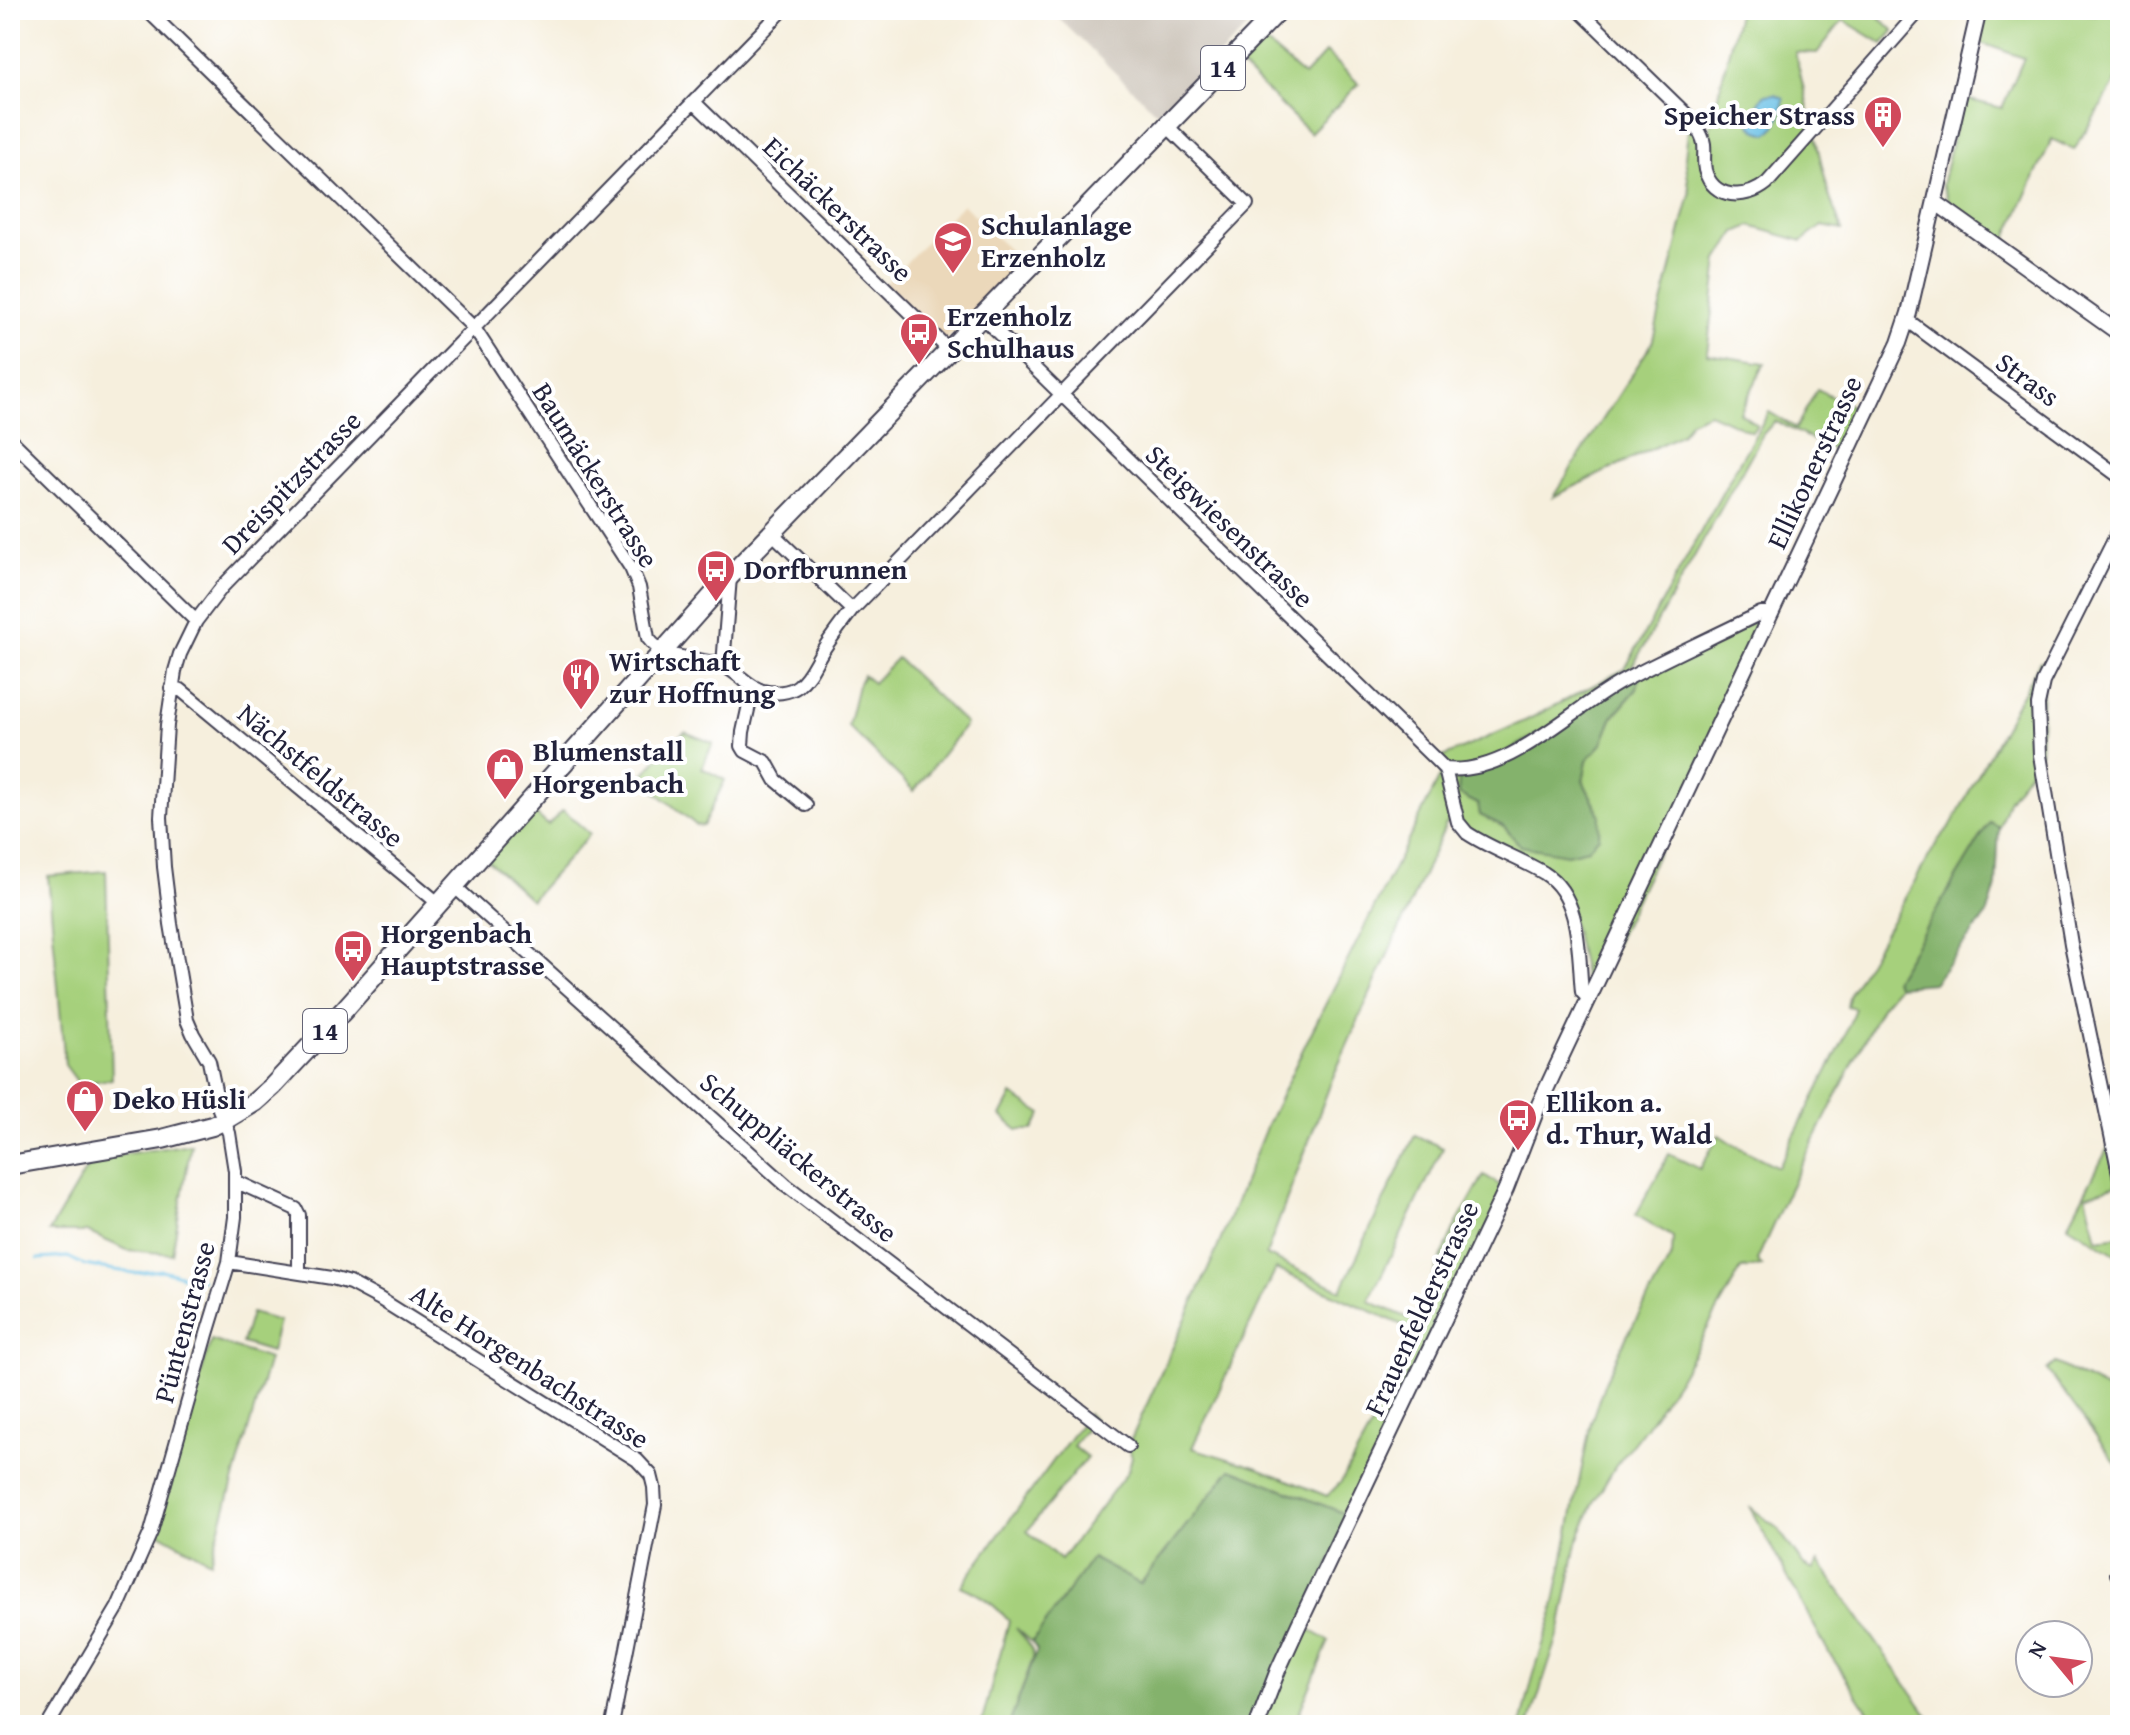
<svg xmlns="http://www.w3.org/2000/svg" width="2130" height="1735" viewBox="0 0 2130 1735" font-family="'Gentium Book Plus',serif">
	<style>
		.built { fill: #ebd8ba }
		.industrial { fill: #cbc3b8 }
		.green { fill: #a6d07c; stroke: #64795c; stroke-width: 2; fill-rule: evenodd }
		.forest { fill: #84b26c; stroke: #536a54; stroke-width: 2 }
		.water { fill: #68c0e6; stroke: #457190; stroke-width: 2 }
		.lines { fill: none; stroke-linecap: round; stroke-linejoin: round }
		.stream { stroke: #68c0e6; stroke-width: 3 }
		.minor-casing { stroke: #424153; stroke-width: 16 }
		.tertiary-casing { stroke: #424153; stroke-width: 18 }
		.primary-casing { stroke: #424153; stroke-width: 22 }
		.minor { stroke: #fff; stroke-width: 12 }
		.tertiary { stroke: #fff; stroke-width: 14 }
		.primary { stroke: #fff; stroke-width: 18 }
		.labels { text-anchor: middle; stroke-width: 8; stroke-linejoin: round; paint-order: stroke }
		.shield { fill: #fff; stroke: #646476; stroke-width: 2 }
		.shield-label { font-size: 26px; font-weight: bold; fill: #22223b }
		.poi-label { font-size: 28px; font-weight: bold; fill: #22223b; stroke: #fff; text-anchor: start }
		.street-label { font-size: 28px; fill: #22223b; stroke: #fff }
	</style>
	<rect width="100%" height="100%" fill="#fff"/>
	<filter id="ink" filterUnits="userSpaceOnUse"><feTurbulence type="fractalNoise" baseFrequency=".0125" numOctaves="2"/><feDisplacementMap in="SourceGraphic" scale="16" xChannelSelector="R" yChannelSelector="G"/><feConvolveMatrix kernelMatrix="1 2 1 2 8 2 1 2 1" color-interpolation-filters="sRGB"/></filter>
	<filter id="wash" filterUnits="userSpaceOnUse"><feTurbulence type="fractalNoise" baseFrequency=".006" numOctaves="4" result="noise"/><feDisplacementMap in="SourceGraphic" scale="32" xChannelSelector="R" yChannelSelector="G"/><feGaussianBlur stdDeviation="1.8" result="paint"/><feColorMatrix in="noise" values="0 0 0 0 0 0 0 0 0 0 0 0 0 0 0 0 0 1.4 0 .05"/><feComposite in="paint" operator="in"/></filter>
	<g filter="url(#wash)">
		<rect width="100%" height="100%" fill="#f6efdd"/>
		<!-- built -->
		<path class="built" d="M963 204 1024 265 942 343 883 286Z"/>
		<!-- industrial -->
		<path class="industrial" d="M1050 10H1264L1160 116Z"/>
		<!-- green -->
		<path class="green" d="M1739 10H1872L1894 31 1883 44 1843 20 1817 53 1795 52 1829 195 1842 230 1822 226 1802 241 1750 226 1736 232 1718 260 1707 354 1765 363 1740 413 1757 425 1752 432 1709 413 1690 421 1682 434 1553 497 1652 343 1690 194 1685 157 1689 122 1705 148Z
			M1983 10H2064L2097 15 2100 10H2120V75L2074 150 2052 139 2005 242 1950 204 1942 185 1962 98 2002 108 2024 58 1976 41Z
			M1262 40 1304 76 1326 52 1359 84 1310 133 1239 64Z
			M1817 389 1861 411 1841 454 1775 421 1763 434 1628 674 1625 669 1737 466 1769 412 1796 428Z
			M1771 613 1589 999 1576 937 1562 889 1458 822 1446 824 1333 1077 1266 1255 1341 1290 1415 1135 1443 1148 1369 1301 1413 1320 1456 1225 1484 1175 1506 1189 1351 1516 1231 1469 1140 1584 1092 1558 1032 1642 1016 1628C1022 1637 1034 1645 1033 1658L1009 1725H981L1009 1621C995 1605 982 1595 961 1586L1088 1414 1094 1419 1073 1446 1087 1457 1027 1531 1061 1560 1128 1471 1132 1457 1128 1446 1215 1254 1267 1125 1304 1047 1444 769 1436 760 1527 720 1623 670 1622 682 1458 794 1478 804 1480 815 1503 826 1521 846 1600 815 1583 781 1587 760 1602 744 1613 717 1637 689 1640 673ZM1276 1269 1416 1331 1383 1405 1341 1482 1327 1496 1258 1468 1192 1448Z
			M897 658 966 724 914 791 848 726 858 685 863 675 873 683Z
			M2040 661 2054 662 2043 682 2040 755 2008 801 1999 827 1990 822 1894 980 1898 986 1882 1005 1788 1192 1757 1260 1762 1266 1741 1269 1681 1375 1646 1427 1615 1467 1593 1504 1577 1543 1560 1630 1529 1725H1521L1534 1673 1552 1617 1591 1422 1605 1382 1627 1336 1672 1255 1673 1237 1636 1215 1669 1154 1700 1169 1719 1135 1736 1146 1778 1167 1843 1041 1855 1008 1847 1006 1850 993 1939 839 1950 827Z
			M685 732 713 743 702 768 725 780 703 826 696 825 640 779 673 741Z
			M529 808 548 825 563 810 590 834 531 900 485 858Z
			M106 871 112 1079 79 1084 65 1065 48 876Z
			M2120 1081V1164L2113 1167 2117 1185 2086 1195 2097 1239 2120 1236V1257L2068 1225 2113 1138 2103 1090Z
			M1012 1095 1042 1114 1033 1130H1018L1001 1116Z
			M191 1144 172 1254 127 1250 87 1232H49L92 1159Z
			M251 1313 279 1321 271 1352 242 1343Z
			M211 1340 269 1359 210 1561 156 1531Z
			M2055 1363 2120 1396V1469L2047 1370Z
			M1749 1506 1778 1529 1803 1564 1813 1570 1819 1562 1935 1725H1865L1870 1714 1829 1653Z
			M1299 1624 1329 1641 1294 1725H1257Z"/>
		<!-- forest -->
		<path class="forest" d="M1640 673 1637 689 1613 716 1602 744 1587 760 1583 781 1600 815 1599 837 1588 849 1567 854 1521 846 1503 826 1480 815 1478 804 1458 794 1460 771 1486 764Z
			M1990 822 1999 827 1996 886 1988 913 1933 983 1898 986 1894 980Z
			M1231 1469 1351 1516 1257 1725H1009L1037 1650 1032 1642 1092 1558 1140 1584Z"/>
		<!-- water -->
		<path class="water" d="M1775 94 1784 98C1782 112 1779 125 1768 134L1758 131 1751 125 1756 108 1764 95Z"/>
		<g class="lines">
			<!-- stream -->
			<path class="stream" d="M38 1259 68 1257 84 1265 134 1273 162 1270 190 1278 202 1280
				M10 1260 19 1262"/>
		</g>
	</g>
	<g filter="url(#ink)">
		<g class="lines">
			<defs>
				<path id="minor" d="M147 10 474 328 631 568 639 587 648 638C665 662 696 656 721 665 737 670 747 687 763 691 774 694 789 693 798 686 810 677 815 662 823 650 832 636 842 623 852 610L1247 204 1167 126
					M1579 10 1693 121C1697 128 1703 136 1704 144 1705 152 1703 161 1705 170 1713 200 1746 200 1767 183L1920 10
					M694 102 950 351
					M982 317 1436 760 1445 769 1458 822 1467 833C1491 849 1519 858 1544 873 1582 897 1578 953 1582 992L1589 999
					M1907 320 2120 477
					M10 439 196 621
					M2120 528 2043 682 2038 705 2040 755 2071 944 2120 1178
					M772 533 852 610
					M723 665 730 577
					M753 687 743 732 742 746 745 751 766 762 776 780 806 805
					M171 688 181 690 438 903
					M1445 769C1509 776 1569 710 1623 681 1668 657 1715 636 1761 613H1772
					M454 886 786 1185 1128 1446
					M235 1181 296 1209 299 1215V1272
					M229 1262 332 1278 350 1283 380 1299 637 1460 651 1475 654 1487 655 1505 612 1725
					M2117 1574 2120 1572
					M48 1725 118 1607 151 1532 207 1334 229 1262 235 1217V1171L229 1133 219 1109 209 1061 193 1034 187 1020 171 924 164 867 161 817 167 725 175 671 180 654 196 621 222 587 783 10"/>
				<path id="tertiary" d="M1935 202 2120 334
					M1257 1725 1278 1670 1299 1624 1491 1221 1506 1189 1537 1109 1556 1068 1899 343 1909 313 1979 10"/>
				<path id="primary" d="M10 1165 162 1139 212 1126 225 1120 255 1102 273 1086 344 1010 730 576 1279 10"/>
			</defs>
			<!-- minor casing -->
			<use href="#minor" class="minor-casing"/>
			<!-- tertiary casing -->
			<use href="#tertiary" class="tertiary-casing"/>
			<!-- primary casing -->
			<use href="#primary" class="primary-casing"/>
			<!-- minor -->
			<use href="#minor" class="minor"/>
			<!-- tertiary -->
			<use href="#tertiary" class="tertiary"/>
			<!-- primary -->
			<use href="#primary" class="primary"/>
		</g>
	</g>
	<!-- icons -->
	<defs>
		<symbol id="building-pin" viewBox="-11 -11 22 30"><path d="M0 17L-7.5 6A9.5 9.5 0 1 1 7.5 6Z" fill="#d1495b" stroke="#fff"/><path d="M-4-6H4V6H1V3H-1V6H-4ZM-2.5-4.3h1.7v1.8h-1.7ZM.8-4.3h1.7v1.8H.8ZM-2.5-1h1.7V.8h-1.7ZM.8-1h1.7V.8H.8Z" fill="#fff"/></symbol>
		<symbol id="school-pin" viewBox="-11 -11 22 30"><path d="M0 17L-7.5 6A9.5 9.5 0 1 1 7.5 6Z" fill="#d1495b" stroke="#fff"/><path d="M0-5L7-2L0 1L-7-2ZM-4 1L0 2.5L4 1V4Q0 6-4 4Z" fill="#fff"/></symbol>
		<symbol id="bus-pin" viewBox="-11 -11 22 30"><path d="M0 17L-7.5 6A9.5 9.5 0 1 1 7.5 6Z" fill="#d1495b" stroke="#fff"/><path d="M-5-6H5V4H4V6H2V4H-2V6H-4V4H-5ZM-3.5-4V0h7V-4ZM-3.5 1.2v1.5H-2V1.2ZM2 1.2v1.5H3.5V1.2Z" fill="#fff"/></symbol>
		<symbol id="restaurant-pin" viewBox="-11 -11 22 30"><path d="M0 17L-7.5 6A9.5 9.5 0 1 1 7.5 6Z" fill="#d1495b" stroke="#fff"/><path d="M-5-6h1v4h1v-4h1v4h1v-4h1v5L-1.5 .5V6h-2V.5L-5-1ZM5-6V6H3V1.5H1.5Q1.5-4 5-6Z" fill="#fff"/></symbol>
		<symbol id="shop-pin" viewBox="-11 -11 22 30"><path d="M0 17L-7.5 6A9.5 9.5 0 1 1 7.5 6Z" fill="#d1495b" stroke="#fff"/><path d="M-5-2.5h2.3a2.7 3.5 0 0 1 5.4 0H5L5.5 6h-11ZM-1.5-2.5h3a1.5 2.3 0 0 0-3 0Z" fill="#fff"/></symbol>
	</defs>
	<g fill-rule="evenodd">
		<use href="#building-pin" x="1861" y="93" width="44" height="60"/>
		<use href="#school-pin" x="931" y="219" width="44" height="60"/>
		<use href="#bus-pin" x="897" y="310" width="44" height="60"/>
		<use href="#bus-pin" x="694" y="547" width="44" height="60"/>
		<use href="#restaurant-pin" x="559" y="655" width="44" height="60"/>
		<use href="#shop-pin" x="483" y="745" width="44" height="60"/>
		<use href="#bus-pin" x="331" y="927" width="44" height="60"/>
		<use href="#shop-pin" x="63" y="1077" width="44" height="60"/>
		<use href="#bus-pin" x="1496" y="1096" width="44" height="60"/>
	</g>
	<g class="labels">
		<!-- shield labels -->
		<g class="shield">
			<rect x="1201" y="46" width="44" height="44" rx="6"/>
			<rect x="303" y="1009" width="44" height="44" rx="6"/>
		</g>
		<g class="shield-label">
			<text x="1223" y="77">14</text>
			<text x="325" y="1040">14</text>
		</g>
		<!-- poi labels -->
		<g class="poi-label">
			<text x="1855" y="125" text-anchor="end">Speicher Strass</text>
			<text x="981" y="235">Schulanlage<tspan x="981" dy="32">Erzenholz</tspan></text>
			<text x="947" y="326">Erzenholz<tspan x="947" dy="32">Schulhaus</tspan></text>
			<text x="744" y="579">Dorfbrunnen</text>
			<text x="609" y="671">Wirtschaft<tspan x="609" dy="32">zur Hoffnung</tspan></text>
			<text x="533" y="761">Blumenstall<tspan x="533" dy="32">Horgenbach</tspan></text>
			<text x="381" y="943">Horgenbach<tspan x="381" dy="32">Hauptstrasse</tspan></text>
			<text x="113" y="1109">Deko Hüsli</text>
			<text x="1546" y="1112">Ellikon a.<tspan x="1546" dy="32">d. Thur, Wald</tspan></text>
		</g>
		<!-- street labels -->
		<g class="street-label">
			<text transform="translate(838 209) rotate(44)" y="10">Eichäckerstrasse</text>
			<text transform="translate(2028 379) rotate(36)" y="10">Strass</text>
			<text transform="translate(1814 462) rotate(-65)" y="10">Ellikonerstrasse</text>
			<text transform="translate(596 475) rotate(58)" y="10">Baumäckerstrasse</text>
			<text transform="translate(291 482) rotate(-46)" y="10">Dreispitzstrasse</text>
			<text transform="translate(1230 526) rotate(44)" y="10">Steigwiesenstrasse</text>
			<text transform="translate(321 775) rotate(40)" y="10">Nächstfeldstrasse</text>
			<text transform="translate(799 1157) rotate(40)" y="10">Schuppliäckerstrasse</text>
			<text transform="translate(1421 1308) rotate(-65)" y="10">Frauenfelderstrasse</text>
			<text transform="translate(184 1322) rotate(-75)" y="10">Püntenstrasse</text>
			<text transform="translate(530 1366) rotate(33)" y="10">Alte Horgenbachstrasse</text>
		</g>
	</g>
	<!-- margin -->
	<rect width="2130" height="1735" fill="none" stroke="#fff" stroke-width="40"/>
	<!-- north arrow -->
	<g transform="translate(2054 1659) rotate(299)"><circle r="38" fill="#ffffff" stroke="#a7a7b1" stroke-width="2"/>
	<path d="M0-6L14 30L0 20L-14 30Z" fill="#d1495b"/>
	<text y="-12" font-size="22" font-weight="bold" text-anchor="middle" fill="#22223b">N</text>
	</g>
</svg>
